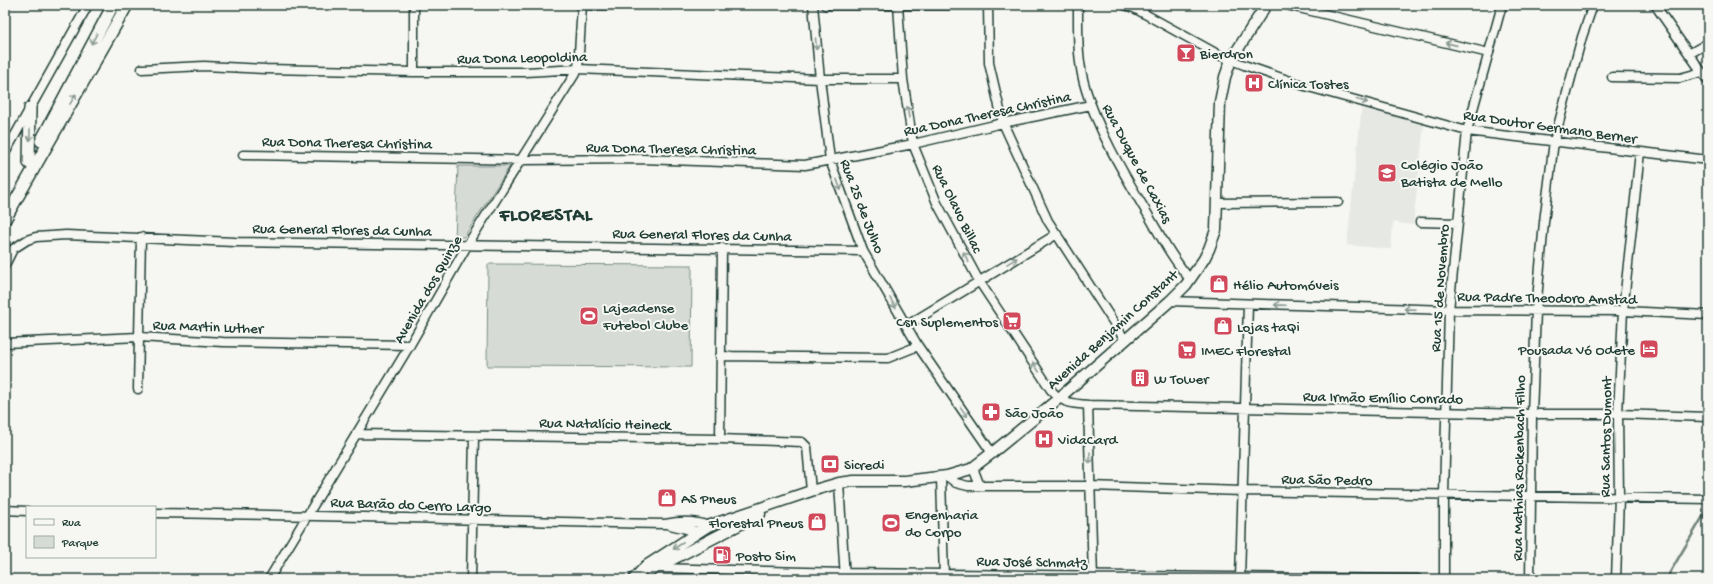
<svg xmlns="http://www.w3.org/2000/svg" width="1713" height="584" viewBox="0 0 1713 584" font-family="'Gochi Hand',sans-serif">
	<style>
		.built { fill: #e6e8e4 }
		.green { fill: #d6dbd6; stroke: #7a8c85 }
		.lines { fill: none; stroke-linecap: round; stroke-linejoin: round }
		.stream { stroke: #72847d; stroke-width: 2.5 }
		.minor-casing { stroke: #1f3d34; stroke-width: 11 }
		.major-casing { stroke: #1f3d34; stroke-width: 13 }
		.highway-casing { stroke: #1f3d34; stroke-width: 14 }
		.minor { stroke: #f6f6f2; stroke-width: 8 }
		.major { stroke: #f6f6f2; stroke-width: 10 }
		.highway { stroke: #f6f6f2; stroke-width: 11 }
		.oneway { stroke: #8a9a93 }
		.labels { text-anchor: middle; stroke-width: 4; stroke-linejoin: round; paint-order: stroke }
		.poi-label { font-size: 15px; fill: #1f3d34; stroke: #f6f6f2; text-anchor: start }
		.street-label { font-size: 15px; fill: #1f3d34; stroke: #f6f6f2 }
		.district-label { font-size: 19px; font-weight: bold; letter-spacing: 1px; fill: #1f3d34; stroke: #f6f6f2 }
	</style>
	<rect width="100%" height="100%" fill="#f6f6f2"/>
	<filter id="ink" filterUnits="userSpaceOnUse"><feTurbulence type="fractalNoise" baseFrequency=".025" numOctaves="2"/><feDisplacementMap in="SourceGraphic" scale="8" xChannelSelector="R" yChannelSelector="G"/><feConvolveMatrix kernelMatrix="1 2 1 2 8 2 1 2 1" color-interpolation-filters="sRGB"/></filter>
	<g filter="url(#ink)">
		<!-- built -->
		<path class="built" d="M1362 106 1424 124 1413 225 1393 222 1391 249 1347 245Z"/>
		<!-- green -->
		<path class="green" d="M458 166H510L464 237 455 238Z
			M488 264 692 265 691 367 487 366Z"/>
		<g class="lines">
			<!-- stream -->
			<path class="stream" d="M1669 574 1708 508"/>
			<defs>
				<path id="minor" d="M590 5H671
					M813 5 820 79 830 160 863 251 918 346 992 453
					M825 5H988
					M898 5 903 79 913 144 937 203 979 281 1051 390C1063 404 1071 403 1088 405L1532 414H1618L1708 417
					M988 5 989 63 1003 123 1048 221 1125 340
					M1078 5C1078 34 1077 62 1086 90 1099 133 1124 174 1147 213 1160 235 1173 260 1190 279
					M1124 5 1134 8 1221 56 1244 65 1305 86 1467 131 1708 160
					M1286 5 1489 53
					M1655 5 1708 81
					M1689 54 1708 43
					M142 69 204 66 266 69 414 72H526L578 69 820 79H903
					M414 72V5
					M1612 77 1680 78 1702 72
					M5 153 88 5
					M243 155 523 160 643 159 805 165 913 144 1003 123 1091 105
					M1217 203 1338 202
					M1420 222 1458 223
					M5 265 13 249 27 240 36 237 66 235 235 242 863 251
					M1170 301 1449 310 1623 311 1708 315
					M906 326 1057 234
					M5 343 139 337 223 342 410 345
					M720 356 888 358 918 346
					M138 389 141 237
					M1088 405 1093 579
					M356 434 720 439 802 442 807 447 811 491
					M720 439 722 248
					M973 468 980 486
					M947 476 956 483 968 486H1090L1242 491 1708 499
					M941 478 944 578
					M839 483 845 579
					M5 510 27 511
					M155 513C325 515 495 521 665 524 680 521 694 520 708 526
					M670 525 699 532
					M657 568 845 573 1418 579
					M269 579 410 345 468 244 578 69 582 5
					M471 579 474 436
					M1240 579 1248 304
					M1444 579V494L1449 310 1458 223 1467 131 1502 5
					M1530 579 1532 414 1536 311 1544 222 1554 141 1582 37 1593 5
					M1616 579 1619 498 1618 414 1623 311 1640 152"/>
				<path id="major" d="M650 571 760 514
					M634 579 646 566 708 526 811 491 839 483 854 481H905L947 476 971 469 992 453 1058 399 1170 301 1186 285 1204 259 1209 249 1216 230 1220 102 1225 77 1231 60 1266 5"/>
				<path id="highway" d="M41 141 113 5
					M29 163 30 108
					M5 219 127 5"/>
			</defs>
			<!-- minor casing -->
			<use href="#minor" class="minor-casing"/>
			<!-- major casing -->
			<use href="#major" class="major-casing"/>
			<!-- highway casing -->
			<use href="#highway" class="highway-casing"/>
			<!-- minor -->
			<use href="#minor" class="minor"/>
			<!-- major -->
			<use href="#major" class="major"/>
			<!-- highway -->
			<use href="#highway" class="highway"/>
		</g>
		<!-- one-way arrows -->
		<defs><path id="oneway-shaft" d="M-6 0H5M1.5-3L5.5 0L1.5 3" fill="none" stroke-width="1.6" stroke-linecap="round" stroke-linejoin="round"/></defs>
		<g class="oneway">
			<use href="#oneway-shaft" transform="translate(94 39) rotate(118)"/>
			<use href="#oneway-shaft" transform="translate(816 44) rotate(85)"/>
			<use href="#oneway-shaft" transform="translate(1451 44) rotate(-167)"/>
			<use href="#oneway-shaft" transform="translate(73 99) rotate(-60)"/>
			<use href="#oneway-shaft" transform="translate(1362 101) rotate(16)"/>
			<use href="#oneway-shaft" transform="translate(908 112) rotate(-99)"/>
			<use href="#oneway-shaft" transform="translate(30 135) rotate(90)"/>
			<use href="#oneway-shaft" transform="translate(839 185) rotate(70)"/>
			<use href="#oneway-shaft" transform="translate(966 257) rotate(-118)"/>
			<use href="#oneway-shaft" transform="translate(1012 261) rotate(-31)"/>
			<use href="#oneway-shaft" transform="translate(893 303) rotate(60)"/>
			<use href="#oneway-shaft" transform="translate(1280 305) rotate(-178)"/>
			<use href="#oneway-shaft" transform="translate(1410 309) rotate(-178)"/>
			<use href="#oneway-shaft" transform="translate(1036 367) rotate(-123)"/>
			<use href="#oneway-shaft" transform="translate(964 412) rotate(55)"/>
			<use href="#oneway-shaft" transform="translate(1090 458) rotate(89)"/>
			<use href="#oneway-shaft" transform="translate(678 546) rotate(147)"/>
		</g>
	</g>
	<!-- icons -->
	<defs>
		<symbol id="bar-square" viewBox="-11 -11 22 22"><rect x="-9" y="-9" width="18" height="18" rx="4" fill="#d1495b" stroke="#f6f6f2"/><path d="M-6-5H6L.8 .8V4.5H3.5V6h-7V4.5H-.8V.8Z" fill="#fff"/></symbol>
		<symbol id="hospital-square" viewBox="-11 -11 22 22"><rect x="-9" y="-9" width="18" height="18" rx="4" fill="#d1495b" stroke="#f6f6f2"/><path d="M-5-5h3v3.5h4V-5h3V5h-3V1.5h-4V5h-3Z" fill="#fff"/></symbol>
		<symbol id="school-square" viewBox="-11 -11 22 22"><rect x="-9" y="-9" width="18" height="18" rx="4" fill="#d1495b" stroke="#f6f6f2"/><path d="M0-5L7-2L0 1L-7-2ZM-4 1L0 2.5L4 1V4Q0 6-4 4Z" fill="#fff"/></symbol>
		<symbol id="shop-square" viewBox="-11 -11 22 22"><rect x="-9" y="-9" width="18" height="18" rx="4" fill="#d1495b" stroke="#f6f6f2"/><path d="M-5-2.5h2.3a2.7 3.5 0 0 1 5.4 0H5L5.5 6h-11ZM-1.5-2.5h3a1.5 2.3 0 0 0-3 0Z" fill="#fff"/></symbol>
		<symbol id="stadium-square" viewBox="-11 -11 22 22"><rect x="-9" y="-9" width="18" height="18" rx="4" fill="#d1495b" stroke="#f6f6f2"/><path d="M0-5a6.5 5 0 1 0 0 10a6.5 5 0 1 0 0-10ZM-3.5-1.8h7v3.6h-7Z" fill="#fff"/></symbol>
		<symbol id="supermarket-square" viewBox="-11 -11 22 22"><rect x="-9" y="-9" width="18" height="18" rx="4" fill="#d1495b" stroke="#f6f6f2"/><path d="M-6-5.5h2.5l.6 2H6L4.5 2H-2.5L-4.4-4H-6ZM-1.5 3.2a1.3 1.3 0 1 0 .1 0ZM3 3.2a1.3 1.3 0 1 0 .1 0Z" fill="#fff"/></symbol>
		<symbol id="hotel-square" viewBox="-11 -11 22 22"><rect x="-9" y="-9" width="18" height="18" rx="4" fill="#d1495b" stroke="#f6f6f2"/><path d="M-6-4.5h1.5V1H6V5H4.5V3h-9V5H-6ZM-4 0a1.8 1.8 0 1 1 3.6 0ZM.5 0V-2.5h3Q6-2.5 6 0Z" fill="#fff"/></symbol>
		<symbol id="building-square" viewBox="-11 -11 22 22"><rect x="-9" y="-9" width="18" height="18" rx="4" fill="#d1495b" stroke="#f6f6f2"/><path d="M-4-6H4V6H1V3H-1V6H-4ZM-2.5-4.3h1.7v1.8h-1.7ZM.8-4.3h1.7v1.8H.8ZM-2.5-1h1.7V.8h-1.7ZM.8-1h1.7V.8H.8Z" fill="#fff"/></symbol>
		<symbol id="pharmacy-square" viewBox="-11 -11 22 22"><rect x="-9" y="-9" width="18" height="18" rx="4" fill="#d1495b" stroke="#f6f6f2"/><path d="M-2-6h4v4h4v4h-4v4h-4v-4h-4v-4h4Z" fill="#fff"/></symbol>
		<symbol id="bank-square" viewBox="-11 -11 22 22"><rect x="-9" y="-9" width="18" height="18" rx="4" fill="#d1495b" stroke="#f6f6f2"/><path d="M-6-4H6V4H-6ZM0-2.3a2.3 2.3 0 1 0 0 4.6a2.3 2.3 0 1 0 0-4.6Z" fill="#fff"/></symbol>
		<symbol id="fuel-square" viewBox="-11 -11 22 22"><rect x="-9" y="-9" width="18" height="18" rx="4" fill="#d1495b" stroke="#f6f6f2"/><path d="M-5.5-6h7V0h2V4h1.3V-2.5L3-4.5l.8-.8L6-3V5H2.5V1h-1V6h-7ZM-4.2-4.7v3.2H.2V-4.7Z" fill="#fff"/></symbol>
	</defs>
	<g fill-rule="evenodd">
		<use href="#bar-square" x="1175" y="42" width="22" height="22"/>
		<use href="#hospital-square" x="1243" y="72" width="22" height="22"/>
		<use href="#school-square" x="1376" y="162" width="22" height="22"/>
		<use href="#shop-square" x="1208" y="273" width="22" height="22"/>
		<use href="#stadium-square" x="578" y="305" width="22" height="22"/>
		<use href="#supermarket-square" x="1001" y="310" width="22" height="22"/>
		<use href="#shop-square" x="1212" y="315" width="22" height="22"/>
		<use href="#hotel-square" x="1638" y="338" width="22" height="22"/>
		<use href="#supermarket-square" x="1176" y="339" width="22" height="22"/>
		<use href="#building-square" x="1129" y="367" width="22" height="22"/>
		<use href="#pharmacy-square" x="980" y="401" width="22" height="22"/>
		<use href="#hospital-square" x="1033" y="428" width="22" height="22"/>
		<use href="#bank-square" x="819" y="453" width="22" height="22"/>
		<use href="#shop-square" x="656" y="487" width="22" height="22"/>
		<use href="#shop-square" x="806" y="511" width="22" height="22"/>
		<use href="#stadium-square" x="880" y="512" width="22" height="22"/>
		<use href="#fuel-square" x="711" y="544" width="22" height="22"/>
	</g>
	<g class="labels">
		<!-- poi labels -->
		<g class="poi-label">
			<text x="1200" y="58">Bierdron</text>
			<text x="1268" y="88">Clínica Tostes</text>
			<text x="1401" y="169">Colégio João<tspan x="1401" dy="17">Batista de Mello</tspan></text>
			<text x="1233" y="289">Hélio Automóveis</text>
			<text x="603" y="312">Lajeadense<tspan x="603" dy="17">Futebol Clube</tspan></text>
			<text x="998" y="326" text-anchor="end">Csn Suplementos</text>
			<text x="1237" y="331">Lojas taQi</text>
			<text x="1635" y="354" text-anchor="end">Pousada Vó Odete</text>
			<text x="1201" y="355">IMEC Florestal</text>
			<text x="1154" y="383">W Tower</text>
			<text x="1005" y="417">São João</text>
			<text x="1058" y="444">VidaCard</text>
			<text x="844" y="469">Sicredi</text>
			<text x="681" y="503">AS Pneus</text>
			<text x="905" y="519">Engenharia<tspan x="905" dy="17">do Corpo</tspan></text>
			<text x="803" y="527" text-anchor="end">Florestal Pneus</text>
			<text x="736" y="560">Posto Sim</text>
		</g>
		<!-- street labels -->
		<g class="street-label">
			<text transform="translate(522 57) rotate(-1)" y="5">Rua Dona Leopoldina</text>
			<text transform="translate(987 113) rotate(-12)" y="5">Rua Dona Theresa Christina</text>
			<text transform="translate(1550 126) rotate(8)" y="5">Rua Doutor Germano Berner</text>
			<text transform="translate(347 142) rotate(1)" y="5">Rua Dona Theresa Christina</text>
			<text transform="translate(671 148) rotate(1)" y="5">Rua Dona Theresa Christina</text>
			<text transform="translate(1138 163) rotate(62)" y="5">Rua Duque de Caxias</text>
			<text transform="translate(863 206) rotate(69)" y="5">Rua 25 de Julho</text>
			<text transform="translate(958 208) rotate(64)" y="5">Rua Olavo Billac</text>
			<text transform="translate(342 229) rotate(1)" y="5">Rua General Flores da Cunha</text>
			<text transform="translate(702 234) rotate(1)" y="5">Rua General Flores da Cunha</text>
			<text transform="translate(1439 288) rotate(-86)" y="5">Rua 15 de Novembro</text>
			<text transform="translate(427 289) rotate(-60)" y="5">Avenida dos Quinze</text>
			<text transform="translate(1547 297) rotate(1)" y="5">Rua Padre Theodoro Amstad</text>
			<text transform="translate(208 326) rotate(2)" y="5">Rua Martin Luther</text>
			<text transform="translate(1112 329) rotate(-42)" y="5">Avenida Benjamin Constant</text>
			<text transform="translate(1383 397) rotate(1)" y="5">Rua Irmão Emílio Conrado</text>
			<text transform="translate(605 423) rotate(1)" y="5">Rua Natalício Heineck</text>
			<text transform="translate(1605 437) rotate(-89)" y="5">Rua Santos Dumont</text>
			<text transform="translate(1518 468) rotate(-89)" y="5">Rua Mathias Rockenbach Filho</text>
			<text transform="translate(1327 479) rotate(1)" y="5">Rua São Pedro</text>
			<text transform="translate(411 504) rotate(2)" y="5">Rua Barão do Cerro Largo</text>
			<text transform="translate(1032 561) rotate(1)" y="5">Rua José Schmatz</text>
		</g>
		<!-- district labels -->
		<g class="district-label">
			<text x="546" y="220">FLORESTAL</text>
		</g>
	</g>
	<!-- margin -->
	<rect width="1713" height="584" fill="none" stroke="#f6f6f2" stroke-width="20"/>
	<rect x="10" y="10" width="1693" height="564" fill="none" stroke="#1f3d34" stroke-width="1.5" filter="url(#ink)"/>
	<!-- legend -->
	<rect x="26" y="506" width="130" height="52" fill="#f6f6f2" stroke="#a0aca6"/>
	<rect x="34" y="519" width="20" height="6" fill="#f6f6f2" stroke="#a0aca6"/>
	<text x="62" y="526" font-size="12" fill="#1f3d34">Rua</text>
	<rect x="34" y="536" width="20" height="12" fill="#d6dbd6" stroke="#a0aca6"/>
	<text x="62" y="546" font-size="12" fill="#1f3d34">Parque</text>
</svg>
